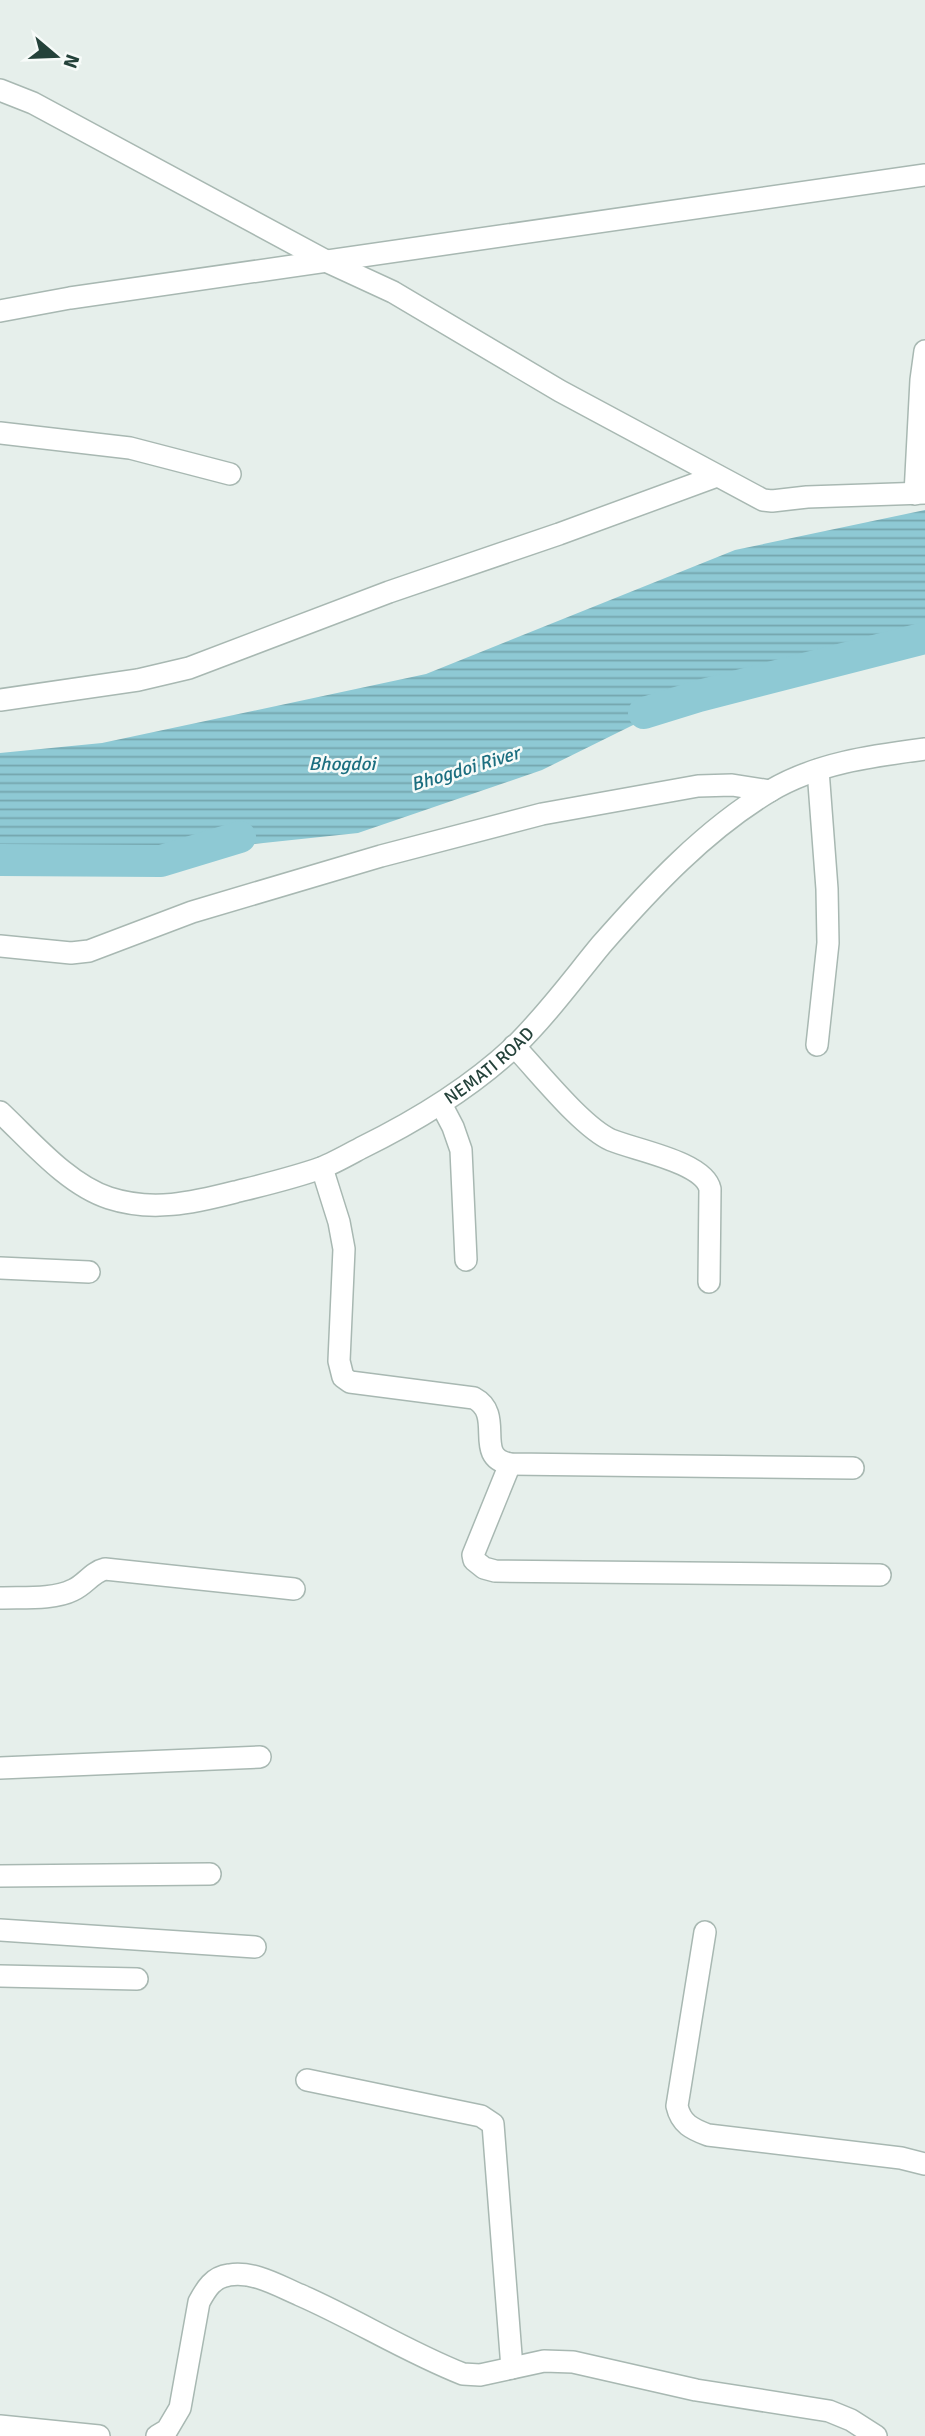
<svg xmlns="http://www.w3.org/2000/svg" width="925" height="2436" viewBox="0 0 925 2436" font-family="Signika,sans-serif">
	<style>
		.water { fill: url(#water-rules) }
		.lines { fill: none; stroke-linecap: round; stroke-linejoin: round }
		.river { stroke: #8ec9d4; stroke-width: 32 }
		.minor-casing { stroke: #a8b8b2; stroke-width: 24 }
		.minor { stroke: #fff; stroke-width: 21 }
		.labels { text-anchor: middle; stroke-width: 5; stroke-linejoin: round; paint-order: stroke }
		.street-label { font-size: 18px; fill: #24423a; stroke: #f7fbf9 }
		.water-label { font-size: 19px; font-style: italic; fill: #1c6f80; stroke: #f7fbf9 }
	</style>
	<defs>
		<pattern id="water-rules" width="6" height="5" patternUnits="userSpaceOnUse" patternTransform="scale(1.75)"><rect width="6" height="5" fill="#8ec9d4"/><path d="M0 2.5h6" fill="none" stroke="#74a5ad"/></pattern>
	</defs>
	<rect width="100%" height="100%" fill="#e6efeb"/>
	<!-- water -->
	<path class="water" d="M925 510V627L827 651 700 692 542 770 358 833 0 871V753L102 743 426 674 735 550Z"/>
	<g class="lines">
		<!-- river -->
		<path class="river" d="M644 713 699 696 925 638
			M0 860 161 861 240 837"/>
		<defs>
			<g id="minor">
				<path d="M0 90 33 103 328 262 393 292 560 391 763 500 772 501 807 497 925 493"/>
				<path d="M0 311 70 298 925 175"/>
				<path d="M0 433 130 448 230 474"/>
				<path d="M915 494 921 380 925 351"/>
				<path d="M0 700 138 680 189 668 389 592 559 534 717 476"/>
				<path d="M0 946 71 953 89 951 192 912 381 856 542 814 698 786 732 785 770 791"/>
				<path d="M817 1045 828 943 827 889 818 770"/>
				<path d="M514 1046C539 1072 581 1126 611 1140 635 1150 704 1162 710 1189L709 1282"/>
				<path d="M441 1104 453 1127 461 1150 466 1260"/>
				<path id="s1" d="M0 1112C31 1141 68 1185 109 1198 152 1212 192 1203 235 1192 263 1185 293 1178 321 1168 334 1163 348 1155 361 1148 416 1121 469 1089 514 1047 546 1016 573 979 601 945 651 888 705 830 770 791 817 763 872 756 925 749"/>
				<path d="M322 1168 339 1222 344 1249 339 1361 343 1377 350 1382 474 1398C506 1415 472 1457 510 1464L853 1468"/>
				<path d="M0 1268 89 1272"/>
				<path d="M510 1464 473 1555 474 1560 484 1568 495 1571 880 1575"/>
				<path d="M0 1598C22 1597 53 1600 73 1590 85 1585 92 1572 105 1569L294 1589"/>
				<path d="M0 1768 260 1757"/>
				<path d="M0 1876 210 1874"/>
				<path d="M0 1930 255 1947"/>
				<path d="M705 1932 677 2106C681 2124 692 2129 708 2135L901 2158 925 2164"/>
				<path d="M0 1976 137 1979"/>
				<path d="M307 2080 481 2116 493 2124 512 2368"/>
				<path d="M0 2426 99 2436"/>
				<path d="M157 2436 167 2430 180 2408 199 2302C206 2289 213 2277 229 2275 254 2271 277 2285 300 2295 355 2319 407 2352 463 2374L480 2375 544 2361 573 2362 696 2390 829 2411 851 2420 876 2436"/>
			</g>
		</defs>
		<!-- minor casing -->
		<use href="#minor" class="minor-casing"/>
		<!-- minor -->
		<use href="#minor" class="minor"/>
	</g>
	<g class="labels">
		<!-- street labels -->
		<g class="street-label">
			<text dy="6" stroke="none"><textPath href="#s1" startOffset="555">NEMATI ROAD</textPath></text>
		</g>
		<!-- water labels -->
		<g class="water-label">
			<text x="342" y="770">Bhogdoi</text>
			<text transform="translate(465 768) rotate(-17)" y="7">Bhogdoi River</text>
		</g>
	</g>
	<!-- north arrow -->
	<g transform="translate(56 56) rotate(109)" stroke="#f7fbf9" stroke-width="5" paint-order="stroke">
	<path d="M0-5L12 26L0 18L-12 26Z" fill="#24423a"/>
	<text y="-10" font-size="19" font-weight="bold" text-anchor="middle" fill="#24423a">N</text>
	</g>
</svg>
